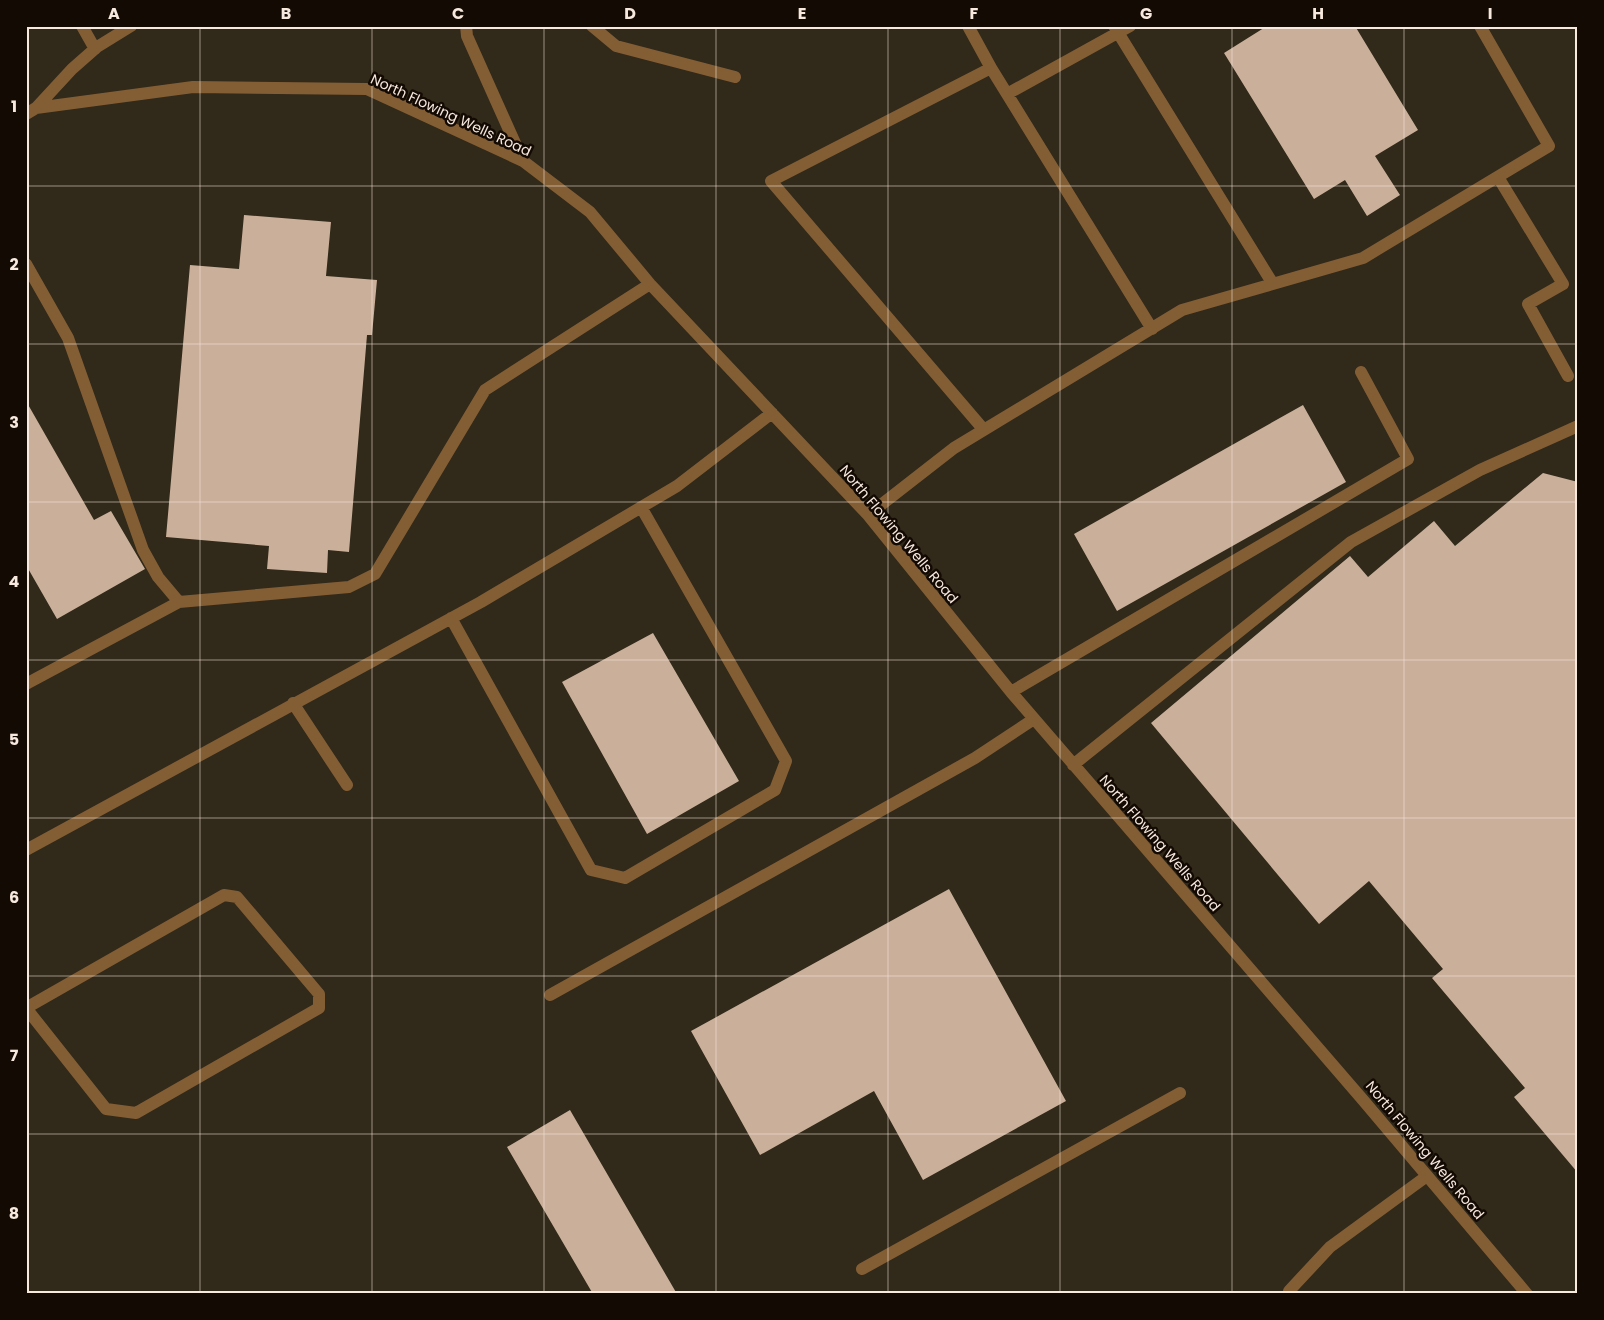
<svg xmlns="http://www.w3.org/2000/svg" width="1604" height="1320" viewBox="0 0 1604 1320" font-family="Poppins,sans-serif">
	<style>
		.industrial { fill: #312919 }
		.building { fill: #cab09a }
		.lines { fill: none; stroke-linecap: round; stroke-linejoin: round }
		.minor { stroke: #835e35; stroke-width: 12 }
		.grid { fill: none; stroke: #f7e9de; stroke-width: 1; stroke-opacity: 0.55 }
		.labels { text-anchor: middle; stroke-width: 5; stroke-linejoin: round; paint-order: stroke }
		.street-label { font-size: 14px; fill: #f7e9de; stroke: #130a04 }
		.neatline { fill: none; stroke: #f7e9de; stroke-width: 2 }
		.grid-label { font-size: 16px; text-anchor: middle; font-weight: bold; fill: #f7e9de }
	</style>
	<rect width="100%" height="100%" fill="#321e0d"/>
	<!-- industrial -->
	<path class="industrial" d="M26 26H1578V1294H26Z"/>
	<!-- building -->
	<path class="building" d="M1267 26H1355L1418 130 1375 156 1400 195 1367 216 1345 180 1314 199 1224 53Z
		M244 215 331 222 326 276 377 280 372 335H367L349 552 328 550 327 573 267 569 269 546 166 537 190 265 239 269Z
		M26 401 94 520 111 511 145 569 57 619 26 565Z
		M1303 405 1346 482 1117 611 1074 534Z
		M1543 473 1578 482V1173L1514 1097 1525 1088 1432 978 1443 969 1369 881 1319 924 1151 723 1350 556 1368 577 1434 521 1455 546Z
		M653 633 739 781 647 834 562 682Z
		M949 889 1066 1101 923 1180 874 1091 760 1155 691 1031Z
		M570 1110 677 1294H593L507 1147Z"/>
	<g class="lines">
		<!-- minor -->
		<path class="minor" d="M82 26 95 49
			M466 26 467 36 523 161
			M592 26 616 46 735 77
			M968 26 991 68 771 181 984 430
			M1114 26 1273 284
			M991 68 1152 329
			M1007 94 1130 26
			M36 108 72 69 97 47 131 26
			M26 114 36 108 193 87 367 89 523 161 590 212 650 284 868 515 1011 692 1363 1100 1527 1294
			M1498 177 1563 284 1528 304 1568 376
			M26 264 68 338 143 550 158 577 179 602 349 587 375 574 485 390 650 284
			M868 515 954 448 1182 310 1363 258 1549 146 1480 26
			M451 618 591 870 625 878 775 790 786 761 641 507
			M26 684 179 602
			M1011 692 1408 459 1361 372
			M293 703 347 785
			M1073 765 1351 542 1480 470 1578 426
			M26 850 481 602 677 486 772 413
			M550 995 975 758 1034 719
			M26 1008 106 1109 136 1113 319 1008V994L237 897 224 895 26 1008
			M862 1269 1180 1093
			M1289 1291 1330 1247 1427 1176"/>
	</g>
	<!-- grid -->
	<path class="grid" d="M200 26V1294M372 26V1294M544 26V1294M716 26V1294M888 26V1294M1060 26V1294M1232 26V1294M1404 26V1294M26 186H1578M26 344H1578M26 502H1578M26 660H1578M26 818H1578M26 976H1578M26 1134H1578"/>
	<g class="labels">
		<!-- street labels -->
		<g class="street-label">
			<text transform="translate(451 115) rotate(25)" y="5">North Flowing Wells Road</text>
			<text transform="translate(899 534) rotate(50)" y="5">North Flowing Wells Road</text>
			<text transform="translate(1160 843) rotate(49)" y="5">North Flowing Wells Road</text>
			<text transform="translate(1425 1150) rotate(50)" y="5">North Flowing Wells Road</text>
		</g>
	</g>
	<!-- border -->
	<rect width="1604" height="1320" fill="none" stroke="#130a04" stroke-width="55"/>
	<rect x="28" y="28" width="1548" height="1264" class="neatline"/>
	<g class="grid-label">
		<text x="114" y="19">A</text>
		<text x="286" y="19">B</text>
		<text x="458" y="19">C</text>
		<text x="630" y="19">D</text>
		<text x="802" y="19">E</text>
		<text x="974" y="19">F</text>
		<text x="1146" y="19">G</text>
		<text x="1318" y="19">H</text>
		<text x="1490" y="19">I</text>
		<text x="14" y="112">1</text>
		<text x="14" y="270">2</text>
		<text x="14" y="428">3</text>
		<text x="14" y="587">4</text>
		<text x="14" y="745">5</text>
		<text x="14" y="903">6</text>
		<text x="14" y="1061">7</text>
		<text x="14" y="1219">8</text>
	</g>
</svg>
